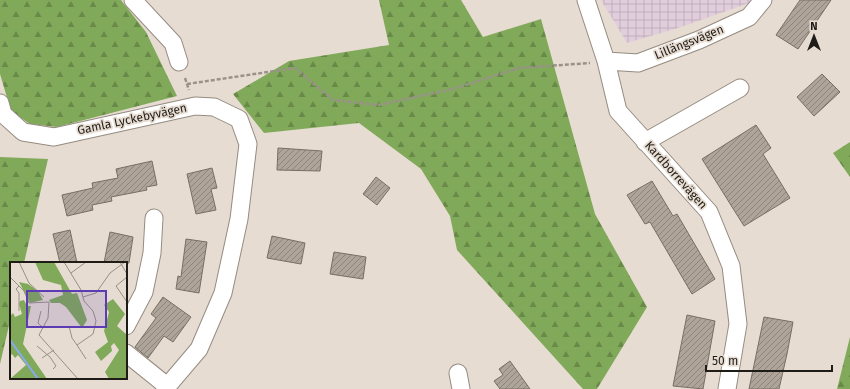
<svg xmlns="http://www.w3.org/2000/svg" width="850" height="389" viewBox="0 0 850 389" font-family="'Fira Sans',sans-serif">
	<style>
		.industrial { fill: url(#industrial-grid) }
		.forest { fill: url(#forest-firs) }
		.building { fill: url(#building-hatch); stroke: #776e64 }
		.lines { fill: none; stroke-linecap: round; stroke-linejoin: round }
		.minor-casing { stroke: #958b81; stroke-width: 19 }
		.path { stroke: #9a928a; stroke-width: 2.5; stroke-dasharray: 4 2; stroke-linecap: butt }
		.minor { stroke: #fff; stroke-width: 17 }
		.labels { text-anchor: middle; stroke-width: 3.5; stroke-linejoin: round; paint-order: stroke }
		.street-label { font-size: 12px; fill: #1f1c18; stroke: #e7dcd1 }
		.inset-river { fill: none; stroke: #86abf5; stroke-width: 2 }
		.inset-road { fill: none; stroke: #978f87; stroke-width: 1 }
		.view { fill: #5c3bb3; fill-opacity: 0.15; stroke: #5c3bb3; stroke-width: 2 }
		.inset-edge { fill: none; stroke: #1f1c18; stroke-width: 2 }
	</style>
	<defs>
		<pattern id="industrial-grid" width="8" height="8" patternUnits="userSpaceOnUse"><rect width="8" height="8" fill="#e2cddc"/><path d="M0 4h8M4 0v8" fill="none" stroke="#c1afbc"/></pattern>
		<pattern id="forest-firs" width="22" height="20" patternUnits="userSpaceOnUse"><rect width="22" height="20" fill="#81a95a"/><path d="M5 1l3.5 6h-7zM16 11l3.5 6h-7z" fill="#698949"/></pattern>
		<pattern id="building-hatch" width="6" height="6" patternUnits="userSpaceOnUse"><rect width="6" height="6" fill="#aea49a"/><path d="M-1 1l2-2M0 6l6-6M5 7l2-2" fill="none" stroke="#8d857d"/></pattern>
	</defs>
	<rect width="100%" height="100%" fill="#e7dcd1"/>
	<!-- industrial -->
	<path class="industrial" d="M601 0H751L749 3 678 28 627 43Z"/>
	<!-- forest -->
	<path class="forest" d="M0 0H121L146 32 177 96 57 127 30 124 11 111 0 74Z
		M379 0H461L483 37 541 19 595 214 647 307 597 389H583L457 250 450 216 421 169 359 123 264 133 233 94 289 61 389 45Z
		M850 142V177L833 153Z
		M0 157 48 159 24 263H11V317L0 364Z
		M850 337V389H837Z"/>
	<!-- building -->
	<path class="building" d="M800 0H831L798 49 776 35Z
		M822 74 840 92 814 116 797 97Z
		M756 125 771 148 763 154 790 198 744 226 702 159Z
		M278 148 322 151 320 171 277 170Z
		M152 161 157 185 146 187 147 190 111 197 112 201 92 205 93 210 67 216 62 195 93 188 92 183 118 178 116 169Z
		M212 168 217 188 211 189 216 210 196 214 187 174Z
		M376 177 390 188 377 205 363 194Z
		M652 181 673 216 677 214 715 279 692 294 650 222 645 224 627 195Z
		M70 230 77 263H60L53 234Z
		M110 232 133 237 129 263H104Z
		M272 236 305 243 301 264 267 258Z
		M186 239 207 242 199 293 176 289 178 276 181 277Z
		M334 252 366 257 363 279 330 274Z
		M163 297 191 317 173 342 164 336 148 358 135 347 156 318 151 314Z
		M687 315 715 321 703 389 673 386Z
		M764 317 793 322 787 354 779 389H749Z
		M510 361 530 389H500L494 381 503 375 499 369Z"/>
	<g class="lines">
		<defs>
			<path id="minor" d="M133 0 173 43 179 62
				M586 0 606 61 618 111 709 212 731 266 738 324 727 389
				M606 61 638 63 699 40 749 17 763 0
				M0 103 3 114 23 132 54 137 195 106 214 107 239 119 248 144 239 219 223 293 199 349 165 389
				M645 142 740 88
				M126 326 144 292 152 253 154 218
				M126 353 167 386
				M458 373 461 389"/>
		</defs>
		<!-- minor casing -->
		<use href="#minor" class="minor-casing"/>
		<!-- path -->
		<path class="path" d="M185 78 189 90
			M187 84 295 68 333 100 378 105 453 89 519 68 590 63"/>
		<!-- minor -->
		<use href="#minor" class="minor"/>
	</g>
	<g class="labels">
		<!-- street labels -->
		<g class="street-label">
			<text transform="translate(689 42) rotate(-22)" y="4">Lillängsvägen</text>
			<text transform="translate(132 119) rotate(-12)" y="4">Gamla Lyckebyvägen</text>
			<text transform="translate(676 175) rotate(48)" y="4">Kardborrevägen</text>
		</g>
	</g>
	<!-- overview -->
	<g transform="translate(10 262)">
		<rect width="117" height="117" fill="#e7dcd1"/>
		<path d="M25 0H44L62 32 67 31 77 58 72 66 56 45 50 41H41L39 38 53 33 51 23 33 18ZM9 20 18 22 28 29 33 38 20 41ZM103 37 115 52 107 64 117 73V117H99L95 110 109 88 104 81 101 84 102 89 91 99 85 90 98 80 94 69 99 50 94 43ZM14 38 17 44H21L13 82 37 117H0L16 103 8 93 5 96 2 92 0 94V54L3 51 5 55 12 52 9 42 10 39Z" fill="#81a95a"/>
		<path class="inset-river" d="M0 78 28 117"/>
		<path class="inset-road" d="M9 0 19 21 34 35M54 0 71 28 74 39 83 49 86 59 83 72 67 83 62 76 59 64M110 0 117 12M61 11 76 0M0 15 14 29 19 41 39 40 38 56 29 73 68 117M117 15 106 24 117 40M9 24 6 27 9 31V49M73 35 86 31 100 11 115 0M31 49 28 61 32 65M67 83 76 97M27 84 40 95 46 104 43 107M32 96 44 88"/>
		<path class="view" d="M17 29H96V65H17Z"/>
		<rect width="117" height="117" class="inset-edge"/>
	</g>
	<!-- north arrow -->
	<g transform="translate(814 36)" stroke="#e7dcd1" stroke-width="3" paint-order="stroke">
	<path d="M0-3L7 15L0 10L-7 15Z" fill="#1f1c18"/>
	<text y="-6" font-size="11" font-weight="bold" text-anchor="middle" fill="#1f1c18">N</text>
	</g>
	<!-- scale -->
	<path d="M706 365v6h126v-6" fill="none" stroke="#1f1c18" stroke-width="2"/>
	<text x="712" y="365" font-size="12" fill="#1f1c18" stroke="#e7dcd1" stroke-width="3" paint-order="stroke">50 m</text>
</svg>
